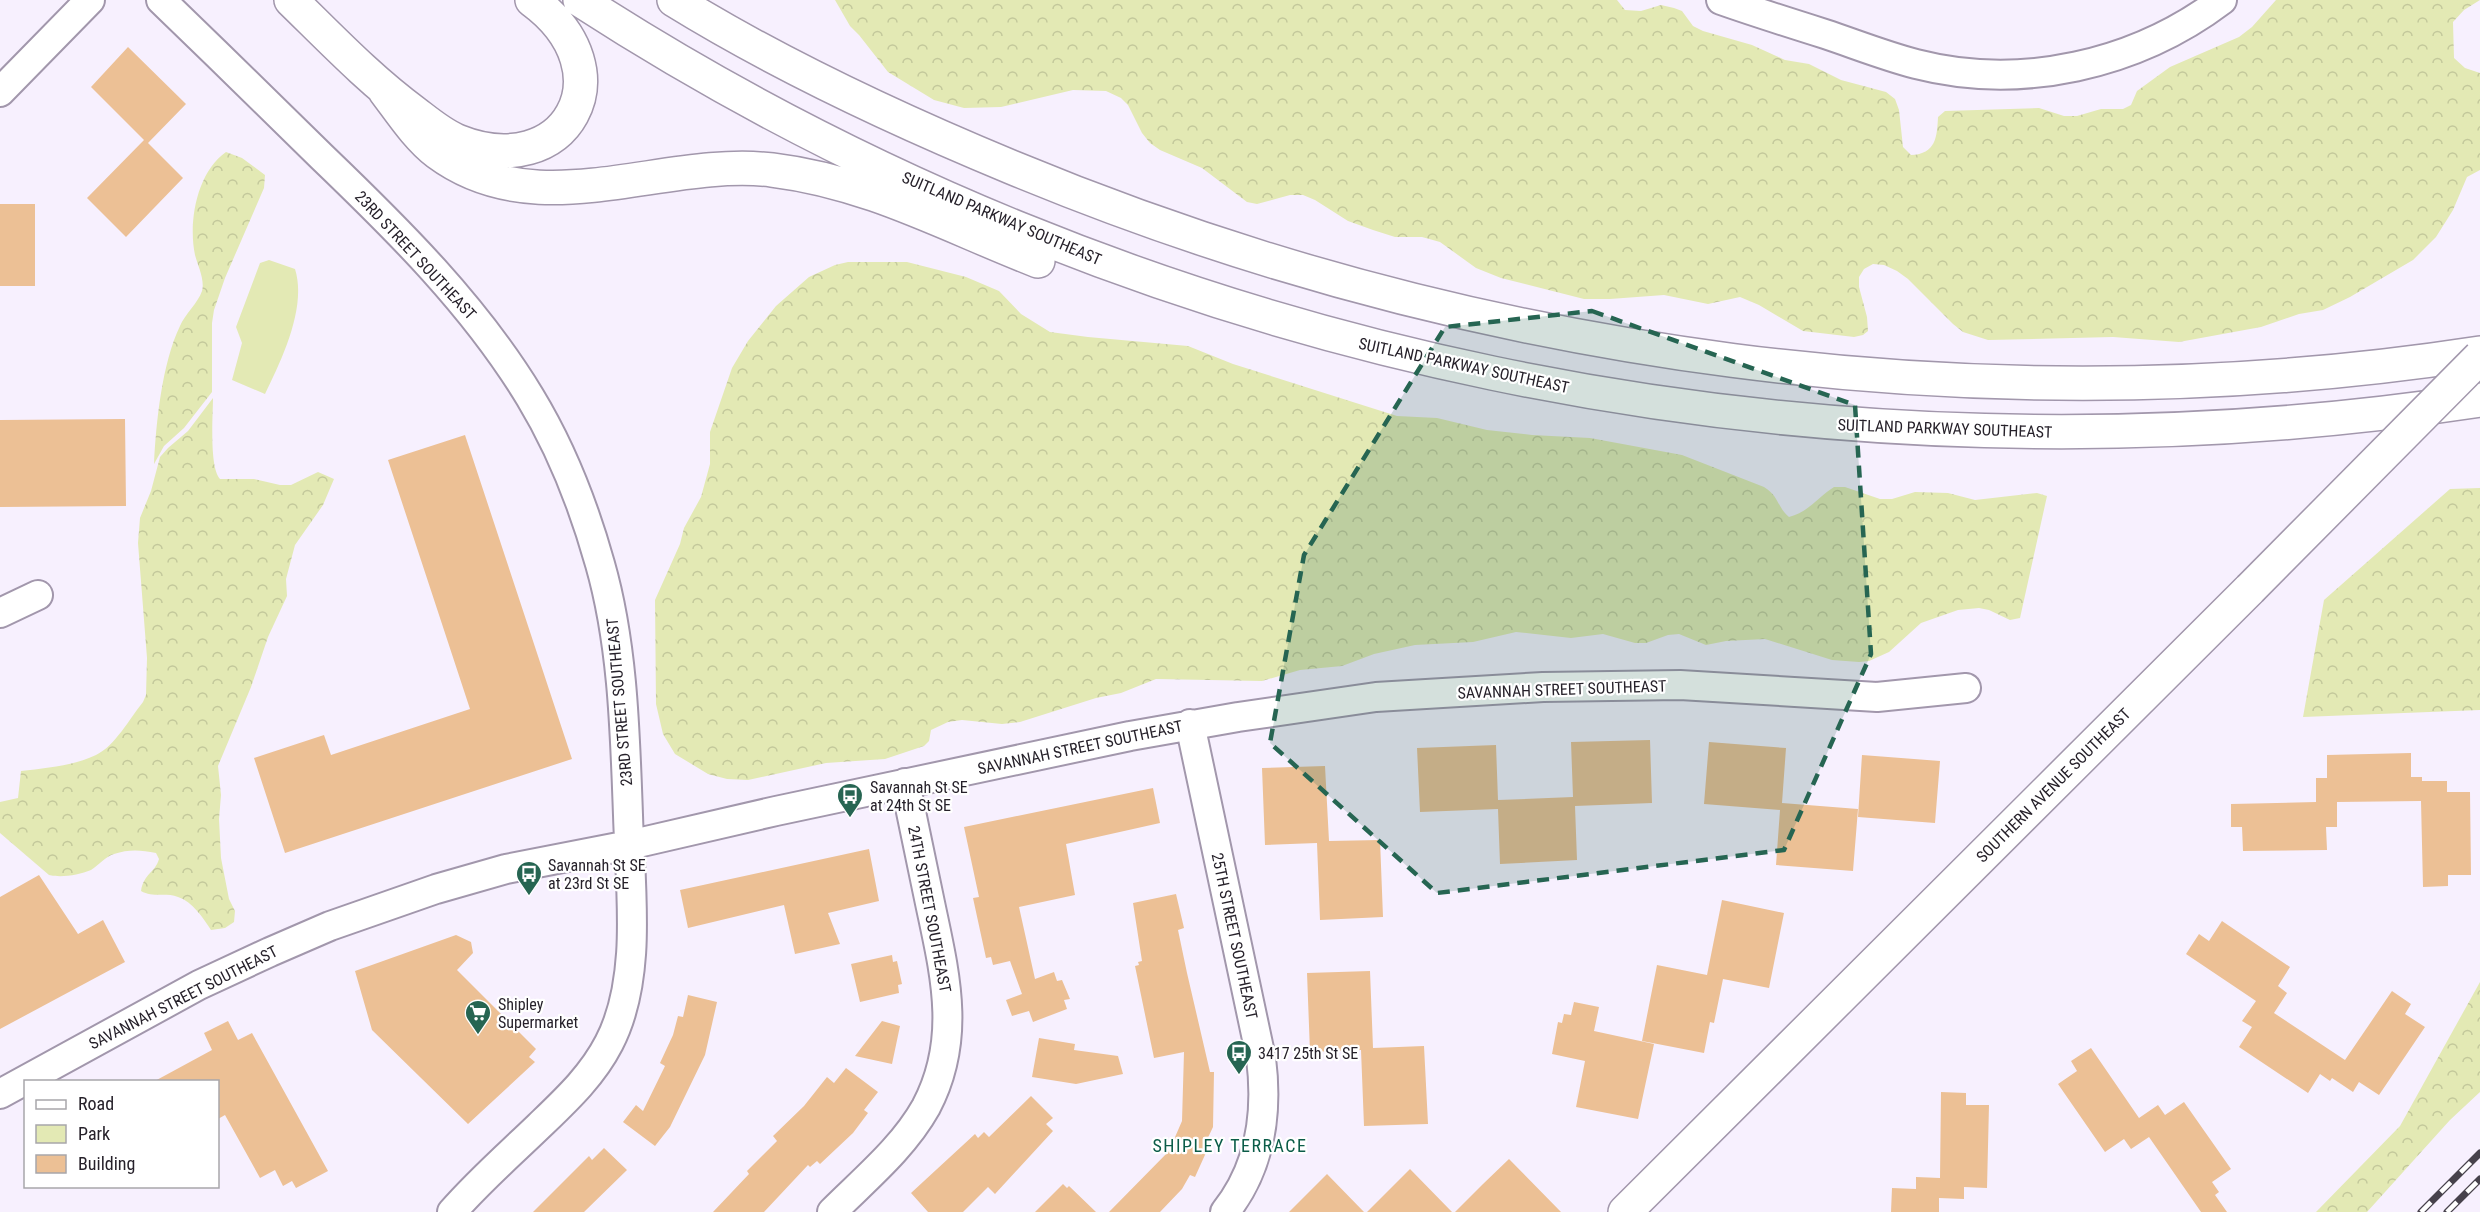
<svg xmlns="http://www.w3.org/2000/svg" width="2480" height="1212" viewBox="0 0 2480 1212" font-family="'Roboto Condensed',sans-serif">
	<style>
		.forest { fill: url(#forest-crowns) }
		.park { fill: #e3e9b4 }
		.building { fill: #ecc095 }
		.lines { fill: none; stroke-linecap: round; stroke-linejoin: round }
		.street-casing { stroke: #a297ac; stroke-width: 32 }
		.secondary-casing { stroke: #a297ac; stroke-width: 36 }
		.highway-casing { stroke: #a297ac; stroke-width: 36 }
		.street { stroke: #fff; stroke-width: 28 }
		.secondary { stroke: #fff; stroke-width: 33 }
		.highway { stroke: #fff; stroke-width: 33 }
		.rail-casing { stroke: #47424c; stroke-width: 7 }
		.rail { stroke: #fff; stroke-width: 4.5; stroke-dasharray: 14; stroke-linecap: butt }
		.secondary-bridge-casing { stroke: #a297ac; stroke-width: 36; stroke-linecap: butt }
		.secondary-bridge { stroke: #fff; stroke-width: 33 }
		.marked { fill: #266552; fill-opacity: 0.2; stroke: #266552; stroke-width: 4.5; stroke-dasharray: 12 8; stroke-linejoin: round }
		.labels { text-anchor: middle; stroke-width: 4.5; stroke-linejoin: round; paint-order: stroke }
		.street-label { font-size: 16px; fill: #26212a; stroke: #fff }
		.poi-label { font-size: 16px; fill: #26212a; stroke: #fff; text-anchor: start }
		.neighbourhood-label { font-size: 18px; letter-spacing: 1.5px; fill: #0b5c48; stroke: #fff }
	</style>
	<defs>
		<pattern id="forest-crowns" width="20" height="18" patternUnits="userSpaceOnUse" patternTransform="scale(1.5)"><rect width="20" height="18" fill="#e3e9b4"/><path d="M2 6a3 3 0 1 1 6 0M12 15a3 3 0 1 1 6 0" fill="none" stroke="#c3c89b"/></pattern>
	</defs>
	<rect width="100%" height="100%" fill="#f7f0fe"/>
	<!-- forest -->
	<path class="forest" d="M835 0H1617L1625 10 1641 11 1661 5 1674 8 1682 11 1693 26 1703 31 1752 45 1785 60 1809 64 1841 80 1886 92 1895 99 1899 110 1903 147 1911 155C1936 154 1937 137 1938 117L1945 111 2039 108 2064 116H2077L2101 109H2123L2131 105 2137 91 2170 67 2239 37 2252 27 2276 0H2480L2464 10 2453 22 2454 58 2465 68 2480 73V170L2467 177 2453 210 2436 237 2413 260 2350 297 2323 310 2299 314 2261 327 2179 342 2113 337 1988 340 1963 332 1953 324 1908 279 1897 271 1884 265 1873 264 1864 269 1859 277V287L1867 317 1868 331 1863 335 1854 337 1803 331 1759 305 1740 297 1708 304 1664 295 1610 299H1584L1501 278 1476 268 1440 242 1422 237H1395L1373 230 1348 221 1315 200 1303 195H1290L1257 204 1247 202 1202 168 1160 150 1150 143 1142 133 1128 105 1121 98 1106 91 1073 90 1001 107 964 108 934 100 888 72 859 35 850 26Z
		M226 152 242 158 265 175 264 188 225 278 214 310 212 323V392L184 428 164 446 154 464C156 423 162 363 180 326 185 314 198 303 202 291 205 280 198 266 195 255 188 222 197 172 226 152Z
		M848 262H907L966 277 999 291 1021 314 1050 332 1088 337 1188 346 1233 364 1397 416 1437 418 1487 430 1532 435 1590 438 1682 455 1764 487C1779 496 1777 507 1789 517 1809 512 1818 497 1834 487H1845L1880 499H1892L1915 492 1948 493 1975 500 2037 493 2047 496 2020 618 2010 620 1989 610 1979 608 1958 610 1921 623 1889 652 1869 661 1859 662 1832 660 1765 639 1726 641 1706 645 1679 634 1668 635 1646 643H1635L1603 634 1571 638 1516 632 1473 642 1415 645 1374 654 1342 666 1300 670 1262 681 1156 679 1121 693 1096 698 1020 722 1002 724 962 720 948 722 931 730 929 741 924 746 885 759 826 763 748 780 727 779 708 774 675 754 663 734 656 704 655 600 680 544 684 528 701 497 710 464V432L732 368 748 341 776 306 809 277 835 265Z
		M213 398C213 415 209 467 220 479H254L280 485H291L318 472 334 479 323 505 295 545 286 579 287 596 268 637 251 687 218 766 221 795 219 819 221 858 229 899 235 911 234 922 225 928 211 930C203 918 193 902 178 897 166 892 153 898 141 891 144 873 155 873 159 859L156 853C141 850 129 849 114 854 105 857 99 865 91 870 79 875 61 878 49 875L0 833V802L18 798 21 771C46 768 73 766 96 755 115 746 130 718 143 702L146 695 147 658 138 543 140 518 151 491 160 457 168 448 188 431Z
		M2480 488V710L2303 717 2324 600 2450 489Z
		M2480 982V1092L2450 1120 2367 1212H2316L2400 1126Z"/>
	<!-- park -->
	<path class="park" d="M269 260 295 269C307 307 282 359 265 394L232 380 242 343 236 327 260 263Z"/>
	<!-- building -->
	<path class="building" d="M128 47 186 104 148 143 183 178 126 237 87 198 144 140 91 87Z
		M0 204H35V286H0Z
		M125 419 126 506 0 507V420Z
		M465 435 572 759 285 853 254 758 324 735 331 755 470 709 388 460Z
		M1650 740 1652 803 1575 806 1577 860 1500 864 1498 809 1420 812 1417 748 1496 745 1498 800 1573 797 1571 742Z
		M1709 742 1786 748 1782 803 1858 809 1853 871 1776 865 1780 810 1704 804Z
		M2411 753V777H2422V781H2447V792H2470L2471 875H2448V886L2423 887 2421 801 2337 802V827H2326L2327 850 2243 851 2242 827H2231V804L2316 802V778H2327V755Z
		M1862 755 1940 761 1935 823 1858 817Z
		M1325 766 1329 841 1380 840 1383 917 1320 920 1317 843 1265 845 1262 768Z
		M1153 788 1160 823 1066 844 1075 895 1019 907 1035 979 1054 972 1057 981 1062 980 1070 999 1064 1000 1067 1009 1033 1022 1029 1011 1012 1016 1006 1000 1022 994 1010 961 993 965 991 957 986 958 973 898 979 897 964 827Z
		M869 849 879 901 828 913 840 944 795 954 784 905 688 928 680 890Z
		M39 875 78 934 103 920 125 962 0 1029V897Z
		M1176 894 1184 928 1178 930 1187 973 1210 1072H1214L1213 1127 1205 1144 1209 1146 1195 1177 1190 1175 1182 1189 1160 1212H1109L1169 1151 1182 1121 1184 1052 1154 1058 1135 966 1139 965 1138 962 1142 961 1133 903Z
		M1722 900 1784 913 1769 988 1723 979 1714 1023 1710 1022 1704 1053 1642 1041 1657 965 1707 975Z
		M2222 921 2290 967 2278 986 2287 993 2274 1013 2345 1060 2392 991 2411 1004 2405 1014 2425 1027 2379 1095 2359 1082 2353 1092 2332 1078 2330 1081 2320 1074 2308 1093 2239 1047 2252 1027 2242 1021 2256 1001 2186 954 2199 934 2209 941Z
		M456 935 471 942 473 953 457 970 536 1049 529 1057 535 1062 468 1124 372 1030 355 971Z
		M892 955 893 962 897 961 902 984 898 985 899 993 860 1002 851 964Z
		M1370 971 1373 1048 1424 1046 1428 1124 1364 1126 1361 1050 1310 1052 1307 973Z
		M688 995 717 1002 705 1055 670 1127 655 1146 623 1122 636 1105 643 1111 665 1066 660 1063 673 1035 678 1016 683 1017Z
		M1574 1002 1599 1007 1594 1031 1654 1044 1638 1119 1576 1107 1585 1061 1552 1054 1558 1022 1562 1023 1564 1014 1571 1015Z
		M228 1021 238 1040 252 1033 328 1171 296 1188 292 1181 283 1186 275 1170 260 1178 225 1115 218 1119V1082H153L212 1050 204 1033Z
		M882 1021 900 1026 892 1064 855 1056Z
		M1039 1038 1075 1044 1074 1050 1118 1056 1123 1074 1076 1084 1032 1077Z
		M2091 1048 2139 1118 2158 1105 2165 1115 2184 1102 2231 1169 2212 1182 2219 1192 2215 1195 2227 1212H2201L2149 1137 2131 1149 2124 1139 2105 1152 2058 1084 2077 1071 2071 1061Z
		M846 1068 878 1092 864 1110 868 1113 853 1133 820 1164 817 1161 810 1167 808 1165 764 1212H713L749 1174 747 1171 777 1141 773 1136 804 1106 827 1077 834 1083Z
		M1941 1092 1966 1093V1105H1989L1987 1188 1964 1187V1199L1939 1198V1212H1891L1892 1188 1916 1189V1177L1940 1178Z
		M1031 1096 1053 1118 1046 1124 1053 1131 995 1194 988 1187 963 1212H928L911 1193 975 1134 978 1138 984 1132 989 1137Z
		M604 1148 627 1170 584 1212H533L589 1156 592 1160Z
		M1509 1159 1561 1212H1455L1483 1184Z
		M1410 1169 1452 1212H1367Z
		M1327 1174 1364 1212H1289Z
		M1063 1184 1067 1188 1069 1186 1096 1212H1035Z"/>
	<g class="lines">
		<defs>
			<path id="street" d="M161 0C215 52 268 104 322 157 398 230 475 306 530 397 561 448 584 507 600 564 623 644 625 732 628 815 630 887 643 978 609 1043 592 1076 566 1100 539 1126 510 1154 479 1181 452 1212
				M1721 0C1755 12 1790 23 1825 34 1855 44 1885 56 1916 64 2021 91 2136 65 2222 0
				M0 92 90 0
				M0 613 38 595
				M1190 724 1261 1058C1268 1113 1261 1167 1225 1212
				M0 1094 199 985 270 952 330 926 436 889 506 869 629 845 776 811 1130 736 1238 717 1376 697 1543 687 1680 685 1877 697 1966 688
				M832 1212C865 1179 903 1148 926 1107 962 1039 945 974 930 903 922 863 913 823 905 783"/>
			<path id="secondary" d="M1625 1212 2250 589"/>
			<path id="highway" d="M291 0C331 39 370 80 415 113 428 123 441 134 457 141 566 185 630 72 532 0
				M580 0C1139 362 1823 500 2480 400
				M674 0C781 66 895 119 1011 167 1473 359 1985 429 2480 353
				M385 91C401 112 417 137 438 153 538 227 662 157 772 170 870 182 948 226 1038 261"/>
		</defs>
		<!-- street casing -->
		<use href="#street" class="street-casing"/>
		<!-- secondary casing -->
		<use href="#secondary" class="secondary-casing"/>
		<!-- highway casing -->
		<use href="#highway" class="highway-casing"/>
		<!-- street -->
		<use href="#street" class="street"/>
		<!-- secondary -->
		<use href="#secondary" class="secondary"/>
		<!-- highway -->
		<use href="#highway" class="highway"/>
		<defs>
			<path id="rail" d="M2421 1212 2480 1153
				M2447 1212 2480 1179"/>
		</defs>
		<!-- rail casing -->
		<use href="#rail" class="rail-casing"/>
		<!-- rail -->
		<use href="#rail" class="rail"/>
		<defs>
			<path id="secondary-bridge" d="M2250 589 2480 357"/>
		</defs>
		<!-- secondary-bridge casing -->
		<use href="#secondary-bridge" class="secondary-bridge-casing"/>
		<!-- secondary-bridge -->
		<use href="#secondary-bridge" class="secondary-bridge"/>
	</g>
	<!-- marked area -->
	<path class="marked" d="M1592 311 1855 405 1871 654 1784 850 1437 893 1270 743 1304 555 1445 327Z"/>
	<!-- icons -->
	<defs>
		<symbol id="bus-pin" viewBox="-11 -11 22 30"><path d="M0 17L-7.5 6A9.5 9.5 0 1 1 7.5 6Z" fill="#266552" stroke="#fff"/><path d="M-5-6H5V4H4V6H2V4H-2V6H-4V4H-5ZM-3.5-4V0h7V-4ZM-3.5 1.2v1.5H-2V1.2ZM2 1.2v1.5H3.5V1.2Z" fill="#fff"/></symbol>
		<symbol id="supermarket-pin" viewBox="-11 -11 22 30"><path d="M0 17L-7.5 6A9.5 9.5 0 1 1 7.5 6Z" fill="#266552" stroke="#fff"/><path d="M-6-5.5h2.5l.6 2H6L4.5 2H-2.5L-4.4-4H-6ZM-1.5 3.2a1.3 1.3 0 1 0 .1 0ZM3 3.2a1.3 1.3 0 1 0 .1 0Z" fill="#fff"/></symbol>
	</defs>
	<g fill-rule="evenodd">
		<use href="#bus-pin" x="835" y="781" width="30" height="40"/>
		<use href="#bus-pin" x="514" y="859" width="30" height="40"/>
		<use href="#supermarket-pin" x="463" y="998" width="30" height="40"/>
		<use href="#bus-pin" x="1224" y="1038" width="30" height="40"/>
	</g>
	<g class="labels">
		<!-- street labels -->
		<g class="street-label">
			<text transform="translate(1002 218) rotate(23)" y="6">SUITLAND PARKWAY SOUTHEAST</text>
			<text transform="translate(416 255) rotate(47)" y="6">23RD STREET SOUTHEAST</text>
			<text transform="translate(1464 365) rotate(12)" y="6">SUITLAND PARKWAY SOUTHEAST</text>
			<text transform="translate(1945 428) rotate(2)" y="6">SUITLAND PARKWAY SOUTHEAST</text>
			<text transform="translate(1562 689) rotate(-2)" y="6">SAVANNAH STREET SOUTHEAST</text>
			<text transform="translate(619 702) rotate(-95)" y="6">23RD STREET SOUTHEAST</text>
			<text transform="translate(1080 747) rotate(-12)" y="6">SAVANNAH STREET SOUTHEAST</text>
			<text transform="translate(2053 785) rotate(-45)" y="6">SOUTHERN AVENUE SOUTHEAST</text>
			<text transform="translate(930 909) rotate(79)" y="6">24TH STREET SOUTHEAST</text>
			<text transform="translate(1235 936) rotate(78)" y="6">25TH STREET SOUTHEAST</text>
			<text transform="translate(183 997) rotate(-27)" y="6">SAVANNAH STREET SOUTHEAST</text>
		</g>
		<!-- poi labels -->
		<g class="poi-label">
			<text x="870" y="793">Savannah St SE<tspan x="870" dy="18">at 24th St SE</tspan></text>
			<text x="548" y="871">Savannah St SE<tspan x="548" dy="18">at 23rd St SE</tspan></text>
			<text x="498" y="1010">Shipley<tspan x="498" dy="18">Supermarket</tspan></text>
			<text x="1258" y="1059">3417 25th St SE</text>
		</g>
		<!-- neighbourhood labels -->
		<g class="neighbourhood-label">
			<text x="1230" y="1152">SHIPLEY TERRACE</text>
		</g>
	</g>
	<!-- legend -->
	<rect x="24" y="1080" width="195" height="108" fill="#ffffff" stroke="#a8a6aa" stroke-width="1.5"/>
	<rect x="36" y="1100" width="30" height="9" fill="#ffffff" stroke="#a8a6aa" stroke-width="1.5"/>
	<text x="78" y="1110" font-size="18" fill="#26212a">Road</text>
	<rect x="36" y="1125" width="30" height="18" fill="#e3e9b4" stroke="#a8a6aa" stroke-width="1.5"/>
	<text x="78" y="1140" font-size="18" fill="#26212a">Park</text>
	<rect x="36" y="1155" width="30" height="18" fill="#ecc095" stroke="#a8a6aa" stroke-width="1.5"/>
	<text x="78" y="1170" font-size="18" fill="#26212a">Building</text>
</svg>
